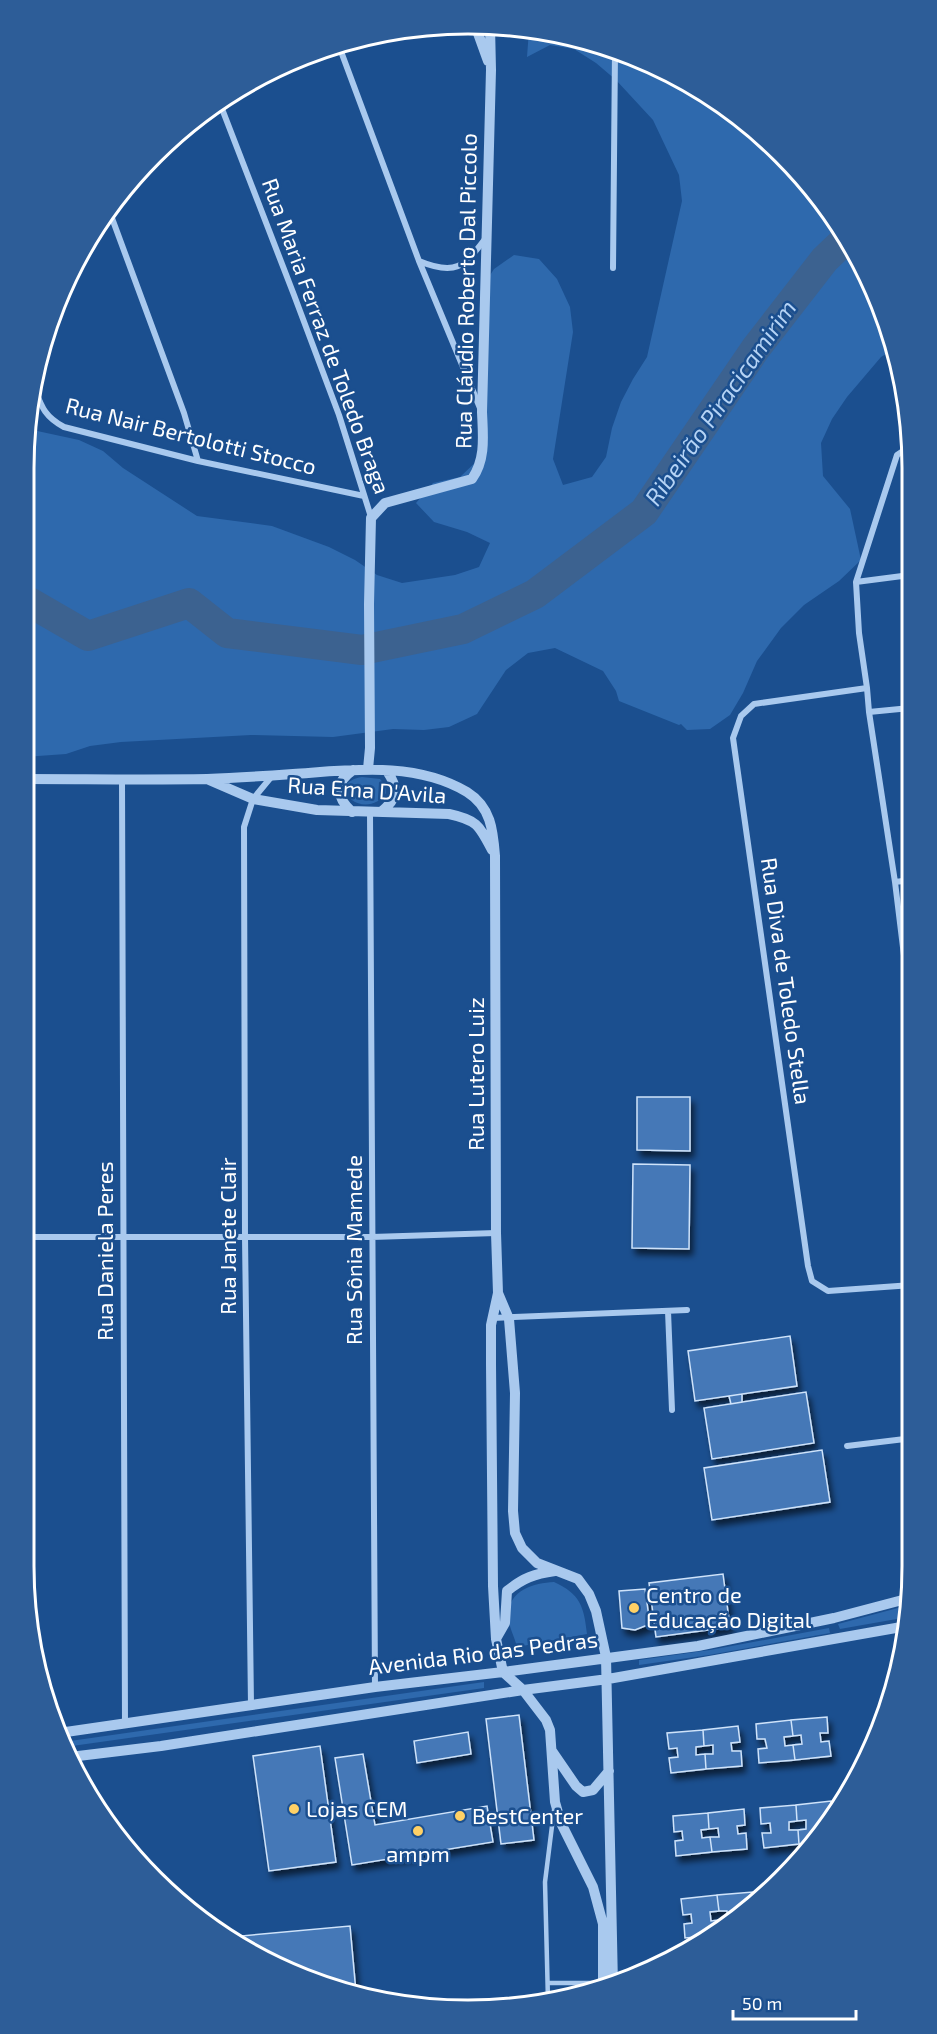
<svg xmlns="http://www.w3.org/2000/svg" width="937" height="2034" viewBox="0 0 937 2034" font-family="'Exo 2',sans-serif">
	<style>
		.green { fill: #2e69ad }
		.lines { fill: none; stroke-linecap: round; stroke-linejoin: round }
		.river { stroke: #3c6290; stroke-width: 30 }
		.building { fill: #4478b7; stroke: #cfe3fa; stroke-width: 1.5; filter: url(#shadow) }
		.service { stroke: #a9c9ee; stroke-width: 4.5 }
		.minor { stroke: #a9c9ee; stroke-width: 6 }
		.tertiary { stroke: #a9c9ee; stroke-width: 10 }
		.poi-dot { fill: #ffd166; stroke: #1b4f8f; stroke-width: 2 }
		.labels { text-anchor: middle; stroke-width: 5; stroke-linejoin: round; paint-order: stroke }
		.street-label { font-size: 22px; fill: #fff; stroke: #1b4f8f }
		.poi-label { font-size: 22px; fill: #fff; stroke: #1b4f8f; text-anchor: start }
		.water-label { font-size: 24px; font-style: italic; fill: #b5d3f5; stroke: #1b4f8f }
		.rim { fill: none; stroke: #fff; stroke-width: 3 }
	</style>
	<defs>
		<filter id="shadow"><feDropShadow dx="3.5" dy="6" stdDeviation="3" flood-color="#0009"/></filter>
	</defs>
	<rect width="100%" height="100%" fill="#1b4f8f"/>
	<!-- green -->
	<path class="green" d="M529 30 555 32 638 58 739 116 821 198 879 298 893 350 881 357 847 397 832 419 821 443 823 476 850 509 861 560 839 581 804 605 781 628 757 661 743 693 730 715 710 729 687 730 681 724 679 725 619 701 616 691 603 671 555 648 528 653 506 670 477 714 449 727 424 730 393 729 333 737 251 735 121 742 90 746 66 754 24 757V468L28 429 79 440 103 451 123 468 197 516 272 526 329 547 355 560 377 575 402 583 455 575 479 567 490 543 467 532 434 522 416 503 433 483 460 477 480 458V291L494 269 514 255 539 259 557 279 570 307 573 332 553 459 563 485 592 477 606 457 612 428 621 402 633 379 647 357 682 201 679 175 653 120 616 80 596 63 574 49 550 45 527 57Z
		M362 777 380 779 386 786V793C376 810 348 808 344 787 349 781 354 778 362 777Z
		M554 1582C580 1594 584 1606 587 1634L517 1647C515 1638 508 1625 508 1615 509 1590 534 1583 554 1582Z
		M909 1605 908 1617 840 1629 838 1624Z
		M829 1628 830 1633 709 1655 639 1665V1660L710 1650Z
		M484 1682V1688L65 1747 63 1742Z"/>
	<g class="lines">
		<!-- river -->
		<path class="river" d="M24 599 88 636 189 603 227 633 362 650 463 629 535 594 644 512 756 348 825 259 845 240"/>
	</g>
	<!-- building -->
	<path class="building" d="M637 1097H690V1151L637 1150Z
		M633 1164 690 1165 689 1249 632 1248Z
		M790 1336 797 1386 695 1401 688 1351Z
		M806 1392 814 1443 712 1459 704 1408Z
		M742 1394V1402L731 1404 729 1396Z
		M822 1450 830 1502 712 1520 704 1468Z
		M723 1574 730 1627 656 1637 649 1583Z
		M645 1589 650 1624 635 1630 622 1628 619 1591Z
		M519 1715 534 1840 501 1844 486 1719Z
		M827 1717 828 1733H820L821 1742 829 1741 831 1756 795 1760 793 1745 802 1744 801 1735 793 1736 791 1720Z
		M791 1720 793 1736 784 1737 785 1746 793 1745 795 1760 759 1763 758 1749 767 1748 765 1739H757L756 1724Z
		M738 1726 740 1742 731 1743 732 1751H741L742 1766 706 1769 705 1754H713V1745L704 1746 703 1730Z
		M703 1730 704 1746 696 1747V1755L705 1754 706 1769 671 1773 669 1758 678 1757 677 1748 669 1749 667 1733Z
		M468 1732 471 1754 417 1763 414 1741Z
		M320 1746 336 1862 269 1871 253 1756Z
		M363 1754 375 1825 487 1806 493 1842 352 1865 335 1758Z
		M831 1801 832 1811 828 1818H824L825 1823 812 1843 799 1844 798 1830 806 1829V1820L797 1821 796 1805Z
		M796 1805 797 1821 789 1822V1830H798L799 1844 764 1848 762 1833H771L770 1823 761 1824 760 1808Z
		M744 1809 745 1825 737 1826 738 1834 746 1833 747 1849 712 1852 710 1837H719L718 1828 709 1829 708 1813Z
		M708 1813 709 1829 701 1830 702 1838 710 1837 712 1852 676 1856 675 1841 683 1840 682 1831 674 1832 673 1816Z
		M753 1892V1899L720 1927 719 1920 728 1919 727 1911H719L717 1895Z
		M717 1895 719 1911 710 1912 711 1921 719 1920 720 1927 708 1936 685 1938 684 1924 692 1923 691 1914 683 1915 681 1899Z
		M350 1926 356 1992 247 1951 230 1937Z"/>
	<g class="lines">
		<!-- service -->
		<path class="service" d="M548 1983H602
			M548 2001 545 1882 554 1810"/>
		<!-- minor -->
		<path class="minor" d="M339 46 419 261 480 408
			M219 101 294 295 339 415 371 517
			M109 210 184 413 198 461
			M419 261C455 276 464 267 485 239
			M613 268 615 51
			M32 382C41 404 42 415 64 427L198 461 364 496
			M909 447 897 455 856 582 859 633 867 688 869 712 895 882 911 1013
			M856 582 910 575
			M867 688 754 704 741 716 733 738 808 1266 812 1281 828 1291 912 1285
			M869 712 910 708
			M122 779 125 1724
			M370 813 375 1687
			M895 882 911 880
			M24 1237H372L496 1233
			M668 1311 672 1410
			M492 1318 687 1310
			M847 1446 913 1438
			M251 1705 245 1237 244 827 253 799 272 776"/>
		<!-- tertiary -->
		<path class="tertiary" d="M475 25 488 61
			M368 769 370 748 369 604 371 518 385 503 472 479C486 459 483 436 482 412L491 70 490 26
			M24 779C85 779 146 780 207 779 236 778 265 776 293 774 351 770 415 761 467 792 491 807 493 830 495 856L496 1233 498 1293 491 1325V1364L493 1586 496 1639 503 1672 523 1690 546 1720 550 1730 555 1802 561 1823 593 1887 603 1924V1988
			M209 780 253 799 317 810 449 814C477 820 479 825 492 850
			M352 812C336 797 334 783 353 770
			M381 812C398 798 399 789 387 771
			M498 1293 509 1319 515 1393 513 1511 515 1533 522 1548 537 1563 578 1579 589 1594 596 1611 606 1657 613 1985
			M497 1637 505 1623 507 1591C523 1578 534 1574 555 1571
			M59 1733 375 1687 503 1672 698 1646 834 1618 910 1598
			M552 1751 576 1786 583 1792 593 1790 609 1771
			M70 1757 161 1746 523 1690 608 1679 907 1626"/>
	</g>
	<!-- markers -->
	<g class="poi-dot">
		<circle cx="634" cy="1608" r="6"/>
		<circle cx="294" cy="1809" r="6"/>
		<circle cx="460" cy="1816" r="6"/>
		<circle cx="418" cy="1831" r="6"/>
	</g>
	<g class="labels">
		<!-- street labels -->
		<g class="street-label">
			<text transform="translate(466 291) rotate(-89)" y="8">Rua Cláudio Roberto Dal Piccolo</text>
			<text transform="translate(326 336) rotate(70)" y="8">Rua Maria Ferraz de Toledo Braga</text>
			<text transform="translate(191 436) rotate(14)" y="8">Rua Nair Bertolotti Stocco</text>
			<text transform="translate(367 790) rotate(4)" y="8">Rua Ema D'Avila</text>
			<text transform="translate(786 981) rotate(82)" y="8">Rua Diva de Toledo Stella</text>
			<text transform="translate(476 1074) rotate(-90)" y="8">Rua Lutero Luiz</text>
			<text transform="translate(228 1236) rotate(-90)" y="8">Rua Janete Clair</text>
			<text transform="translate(354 1250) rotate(-90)" y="8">Rua Sônia Mamede</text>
			<text transform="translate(105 1251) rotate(-90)" y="8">Rua Daniela Peres</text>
			<text transform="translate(483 1653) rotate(-7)" y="8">Avenida Rio das Pedras</text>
		</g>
		<!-- poi labels -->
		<g class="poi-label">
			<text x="646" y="1603">Centro de<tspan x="646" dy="25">Educação Digital</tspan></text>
			<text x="306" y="1817">Lojas CEM</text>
			<text x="472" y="1824">BestCenter</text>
			<text x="418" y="1862" text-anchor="middle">ampm</text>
		</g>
		<!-- water labels -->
		<g class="water-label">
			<text transform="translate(721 403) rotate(-55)" y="8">Ribeirão Piracicamirim</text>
		</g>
	</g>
	<!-- crop -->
	<path d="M0 0H937V2034H0ZM468 34H468A434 434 0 0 1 902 468V1566A434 434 0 0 1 468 2000H468A434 434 0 0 1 34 1566V468A434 434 0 0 1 468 34Z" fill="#2d5d98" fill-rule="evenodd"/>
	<path class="rim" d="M468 34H468A434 434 0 0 1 902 468V1566A434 434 0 0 1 468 2000H468A434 434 0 0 1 34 1566V468A434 434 0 0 1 468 34Z"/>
	<!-- scale -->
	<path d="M733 2010v9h123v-9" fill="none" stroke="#ffffff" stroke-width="3"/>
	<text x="742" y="2010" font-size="18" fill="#ffffff" stroke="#1b4f8f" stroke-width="4.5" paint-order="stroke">50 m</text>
</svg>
